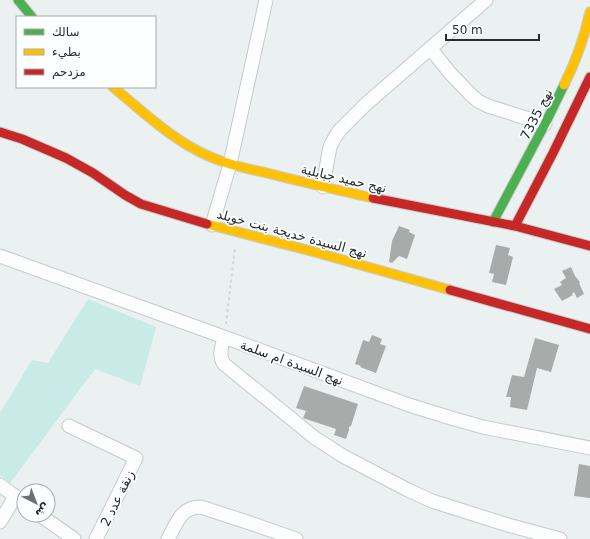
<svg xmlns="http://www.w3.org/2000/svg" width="590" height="539" viewBox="0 0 590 539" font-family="'DejaVu Sans',Cairo,sans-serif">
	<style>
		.green { fill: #c8ebe8 }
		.building { fill: #a7acab }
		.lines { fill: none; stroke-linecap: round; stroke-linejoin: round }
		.street-casing { stroke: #c5cbca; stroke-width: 15 }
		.fast-casing { stroke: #c5cbca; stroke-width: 11 }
		.slow-casing { stroke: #c5cbca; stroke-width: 11 }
		.jam-casing { stroke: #c5cbca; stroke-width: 11 }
		.path { stroke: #d4d7d6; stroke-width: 2; stroke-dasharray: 3 3; stroke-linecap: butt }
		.street { stroke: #fcfdfd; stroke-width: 13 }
		.fast { stroke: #4caf50; stroke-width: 9 }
		.slow { stroke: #ffc107; stroke-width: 9 }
		.jam { stroke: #c62828; stroke-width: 9 }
		.labels { text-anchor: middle; stroke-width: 3.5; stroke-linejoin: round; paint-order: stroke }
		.street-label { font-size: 13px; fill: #272c2c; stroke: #fcffff }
	</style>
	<rect width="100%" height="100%" fill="#eaf1f0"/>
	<!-- green -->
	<path class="green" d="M88 299 156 327 140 386 95 369 10 483 0 475V413L32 360 48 363Z"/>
	<!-- building -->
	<path class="building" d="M399 226 410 230 409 232 415 235 407 259 399 256 392 263 389 262 392 241Z
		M496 245 510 248 508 255 513 257 506 285 492 282 494 274 489 273Z
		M571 267 575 276 580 282 579 283 584 294 577 298 574 292 572 294 573 295 562 301 554 289 562 285 560 282 566 278 562 271Z
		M372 335 382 339 380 344 386 346 376 373 360 367 361 366 355 364 363 340 369 342Z
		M535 338 559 345 551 372 537 368 527 410 510 407 511 397H506L512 375 524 377Z
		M304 386 358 404 351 426 349 427V430L346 439 334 435 336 429 303 418 306 411 296 408Z
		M579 464 590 466V498L574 496Z"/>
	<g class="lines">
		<defs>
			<path id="street" d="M430 48 450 73 470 94 478 101 488 106 545 124
				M323 187 327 163 330 147 334 139 339 131 366 104 486 0
				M212 225 230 164 266 0
				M0 256 224 337 409 405 451 418 483 427 590 448
				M224 337C222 346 218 356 224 364L315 438 343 456 406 489 432 501 508 525 560 539
				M69 426 136 458 96 539
				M0 485 24 503
				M40 515 74 539
				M0 522 15 497
				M168 539C177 523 180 507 201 507L250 523 296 539"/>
			<path id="fast" d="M18 0 32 17
				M493 222 545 124 564 85"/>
			<path id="slow" d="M564 85C576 61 584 39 590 12
				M113 87C141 110 168 136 200 152 221 163 244 168 267 173 302 182 337 190 373 198
				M207 224 311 251 450 290"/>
			<path id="jam" d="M0 132 22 139 66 158 93 173 125 195 141 204 207 224
				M373 198 515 226 590 246
				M515 226 553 153 590 77
				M450 290 590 329"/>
		</defs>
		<!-- street casing -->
		<use href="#street" class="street-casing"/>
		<!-- fast casing -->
		<use href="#fast" class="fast-casing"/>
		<!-- slow casing -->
		<use href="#slow" class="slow-casing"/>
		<!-- jam casing -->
		<use href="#jam" class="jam-casing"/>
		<!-- path -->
		<path class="path" d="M226 324 235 247"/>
		<!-- street -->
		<use href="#street" class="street"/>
		<!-- fast -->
		<use href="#fast" class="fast"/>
		<!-- slow -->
		<use href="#slow" class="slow"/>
		<!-- jam -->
		<use href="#jam" class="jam"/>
	</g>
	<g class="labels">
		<!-- street labels -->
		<g class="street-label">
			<text transform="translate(536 114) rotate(-63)" y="5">نهج 7335</text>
			<text transform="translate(344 178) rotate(13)" y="5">نهج حميد جبايلية</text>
			<text transform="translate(292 233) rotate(15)" y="5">نهج السيدة خديجة بنت خويلد</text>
			<text transform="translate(292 362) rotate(20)" y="5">نهج السيدة ام سلمة</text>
			<text transform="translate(117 498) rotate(-64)" y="5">زنقة عدد 2</text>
		</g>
	</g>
	<!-- legend -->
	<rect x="16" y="16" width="140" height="72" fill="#fcffff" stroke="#a7abab"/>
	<rect x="24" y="29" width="20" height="6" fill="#4caf50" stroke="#a7abab"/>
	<text x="52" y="36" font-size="12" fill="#272c2c">سالك</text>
	<rect x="24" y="49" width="20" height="6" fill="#ffc107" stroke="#a7abab"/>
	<text x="52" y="56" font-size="12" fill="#272c2c">بطيء</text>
	<rect x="24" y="69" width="20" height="6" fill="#c62828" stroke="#a7abab"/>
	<text x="52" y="76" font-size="12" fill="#272c2c">مزدحم</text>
	<!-- north arrow -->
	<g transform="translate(36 503) rotate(138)"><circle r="19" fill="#fcffff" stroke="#a7abab"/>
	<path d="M0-3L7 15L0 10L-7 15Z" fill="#6b7171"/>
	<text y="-6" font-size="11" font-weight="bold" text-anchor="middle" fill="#272c2c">ش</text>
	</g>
	<!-- scale -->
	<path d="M446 34v6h93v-6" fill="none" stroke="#272c2c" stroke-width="2"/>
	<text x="452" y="34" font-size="12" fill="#272c2c" stroke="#fcffff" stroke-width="3" paint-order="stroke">50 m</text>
</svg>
